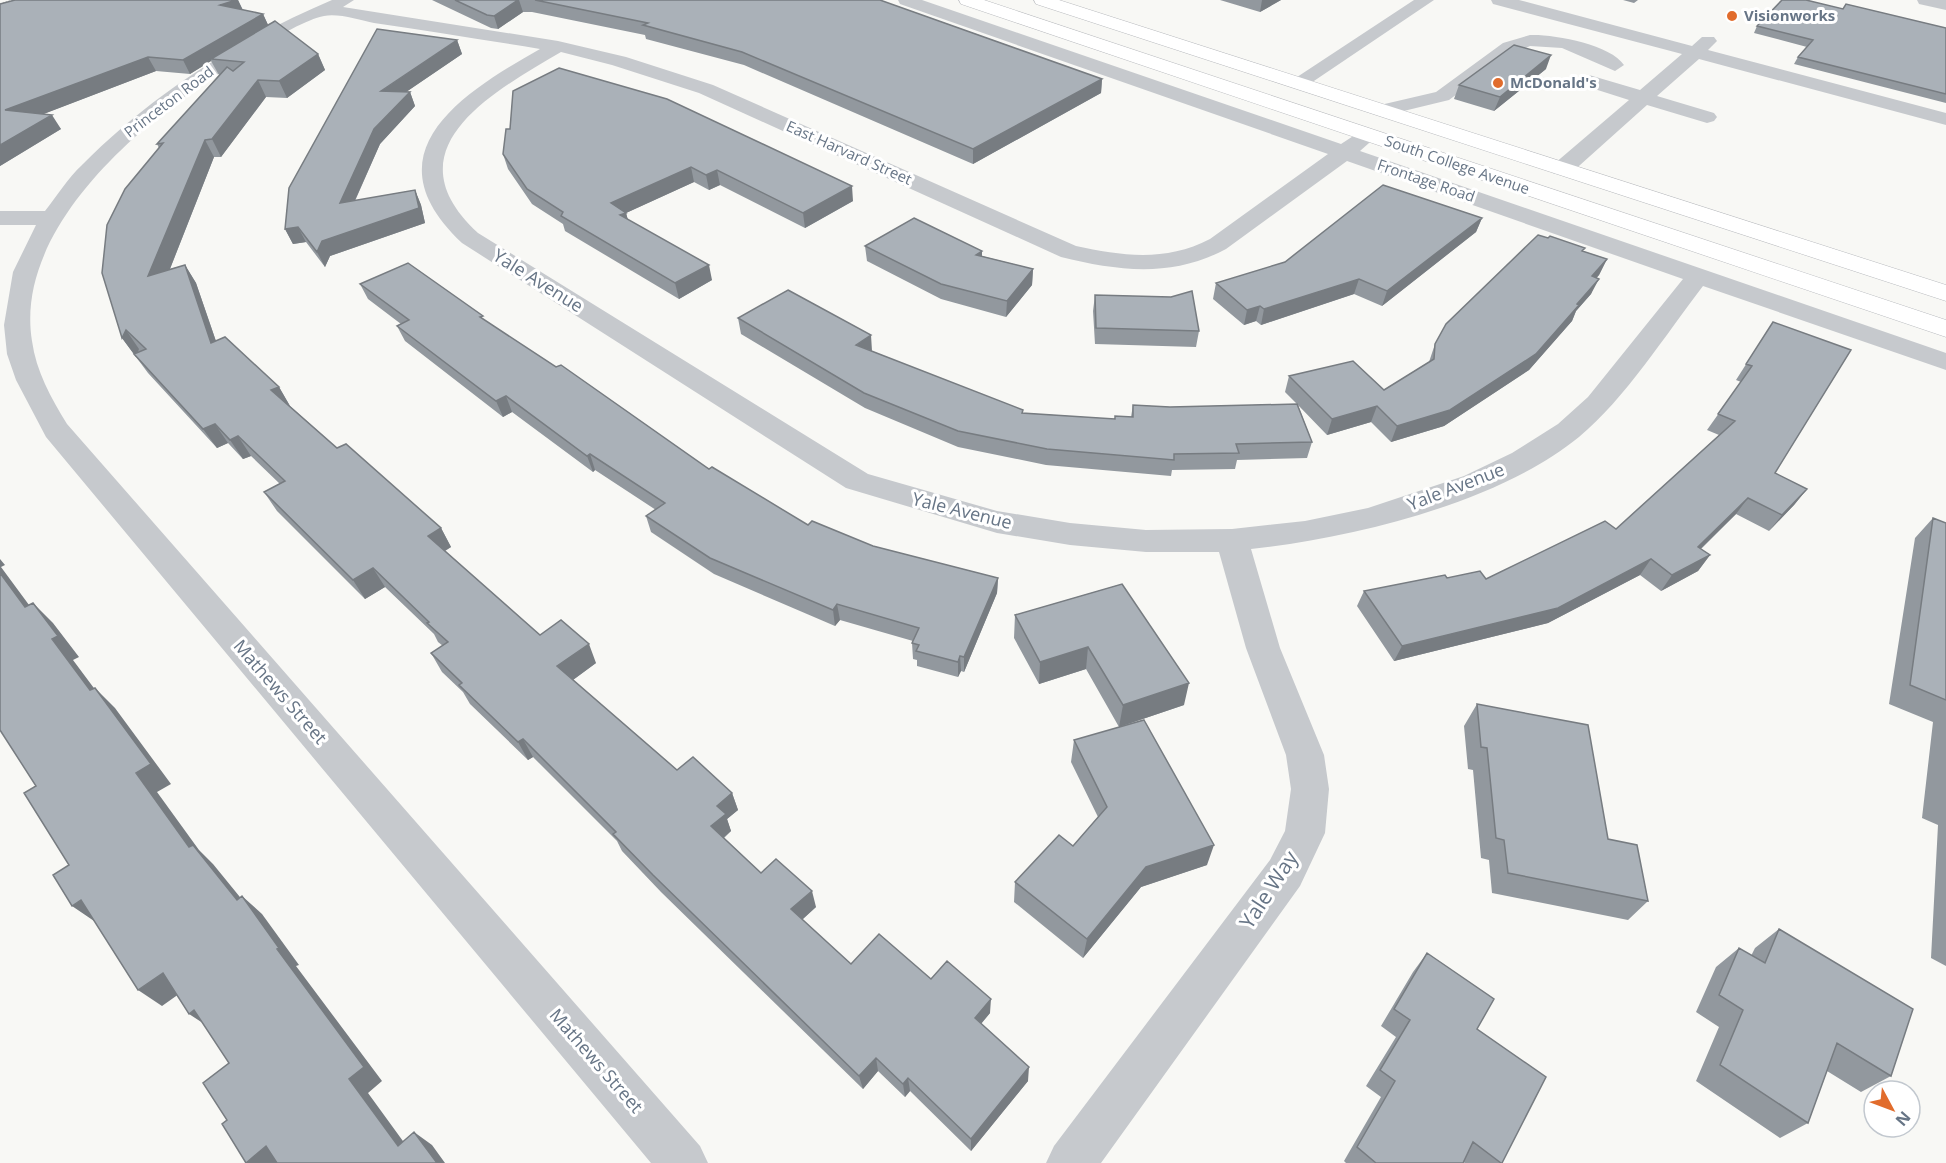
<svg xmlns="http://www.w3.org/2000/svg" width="1946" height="1163" viewBox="0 0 1946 1163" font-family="'Open Sans',sans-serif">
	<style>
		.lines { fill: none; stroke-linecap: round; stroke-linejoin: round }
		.highway-casing { stroke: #b9bbbf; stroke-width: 1 }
		.path { stroke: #bec0c2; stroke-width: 2; stroke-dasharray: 1.5 1.5; stroke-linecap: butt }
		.minor { fill: #c6c9cd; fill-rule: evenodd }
		.highway { fill: #fff; fill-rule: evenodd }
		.wall { fill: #92989e }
		.shaded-wall { fill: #777c81 }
		.building { fill: #aab1b8; stroke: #777c81; stroke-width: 1.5 }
		.poi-dot { fill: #e16c2c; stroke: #fff; stroke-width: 2 }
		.labels { text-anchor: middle; stroke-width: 6; stroke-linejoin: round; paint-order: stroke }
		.far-poi-label { font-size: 15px; font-weight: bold; fill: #677586; stroke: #fff; text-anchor: start }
		.far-street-label { font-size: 15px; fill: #677586; stroke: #fff }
		.street-label { font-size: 18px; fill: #677586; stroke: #fff }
		.near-street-label { font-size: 21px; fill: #677586; stroke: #fff }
	</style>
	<rect width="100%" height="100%" fill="#f8f8f5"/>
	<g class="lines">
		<defs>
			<path id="highway" d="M959 0H984L1946 320V337L961 4Z
				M1034 0H1059L1946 285V301L1036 4Z"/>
		</defs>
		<!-- highway casing -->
		<use href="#highway" class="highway-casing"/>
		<!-- path -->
		<path class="path" d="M0 4 14 0"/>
		<!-- minor -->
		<path class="minor" d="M332 0H354L343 7 558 41 626 57 713 85 1076 246C1122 256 1166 262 1210 239L1328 154 900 4 898 0H922L1341 144 1361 131H1375L1378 135 1360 151 1946 353V370L1703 286C1666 334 1625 399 1579 437 1498 503 1353 538 1251 549L1280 648 1324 755 1329 789 1325 833 1300 886 1101 1163H1046L1054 1146 1270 860 1285 831 1291 789 1286 755 1246 648 1219 552H1146L1070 545 997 533 846 488 462 243C367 154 460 94 540 49 485 40 429 31 374 23 360 20 338 13 324 16 298 21 244 57 221 72 138 125 14 230 32 341 36 371 51 398 67 424L700 1146 708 1163H651L46 437 16 380 7 354 4 325 13 272 36 225H0V211H45C57 196 68 178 82 165 153 93 240 39 332 0ZM561 52 612 65 699 93 1061 257C1118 271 1172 278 1226 249L1347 161 1683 279 1588 397 1558 424 1512 453 1464 476 1368 508 1305 521 1232 529 1146 530 1070 523 997 511 868 474 478 233C388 150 491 93 561 52Z
			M1414 0H1434L1305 87 1298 89 1288 83Z
			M1491 0H1519L1692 46 1702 37H1714L1717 41 1708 50 1946 113V125L1699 59 1657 96 1714 113 1717 117 1714 121 1707 123 1647 105 1570 174H1554L1551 169 1554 164 1629 100 1582 85 1579 81 1582 77 1589 75 1640 90 1682 54 1493 4Z
			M1917 0H1946V10L1919 4Z
			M1530 35C1553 34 1610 44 1624 65L1615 71 1562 48 1530 46 1508 56 1449 100 1383 116 1376 114 1373 110 1376 106 1436 92 1503 43Z"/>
		<!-- highway -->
		<use href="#highway" class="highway"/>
	</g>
	<!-- wall -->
	<path class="wall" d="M15 0H238L243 10 263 14 268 25 318 54 325 70 287 98 266 97 221 157H214L170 269 185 265 196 283 216 341 279 387 290 406 337 448 441 528 451 547 445 551 540 635 596 663 573 680 677 770 732 793 738 810 727 819 731 831 724 838 761 873 816 907 802 920 851 964 931 979 990 1013 981 1024 1028 1081 971 1151 910 1091 905 1097 878 1071 863 1089 661 892 622 851 617 841 533 757 528 760 470 704 463 692 442 672 431 653 443 646 438 642 434 634 385 587 365 599 277 511 264 492 280 484 251 456 243 459 228 443 217 448 148 373 122 338 159 148 157 144 219 75 211 61 190 74 156 71 43 114 61 129 0 166Z
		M432 0H880L1102 79 1101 93 973 164 744 65 646 39 645 35 532 12H523L498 29 491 28Z
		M1220 0H1281L1260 12Z
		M1623 0H1638L1634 3Z
		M1843 9 1946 28V103L1794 64 1798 57 1807 47 1754 33 1757 26Z
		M457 40 462 54 406 92H410L415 106 380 144 355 201 415 190 421 205 425 223 330 256 325 267 306 242 293 244 285 229 289 188Z
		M1546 69 1494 111 1454 99 1459 85Z
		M513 91 853 201 805 228 720 185 709 190 694 182 626 213 628 220 712 280 679 299 565 231 563 224 532 204 508 169 503 154 510 129Z
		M1482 218 1476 232 1382 306 1354 294 1261 325 1256 321 1244 325 1213 299 1216 283Z
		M865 246 982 251V256L1033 269 1032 285 1006 317 941 299 867 261Z
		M1583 251 1607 259 1599 275 1596 278 1591 294 1576 311 1572 321 1529 370 1444 426 1391 442 1371 422 1327 435 1298 405 1312 442 1307 458 1237 460 1235 469 1172 470 1171 476 1046 465 958 447 865 408 741 334 738 318 872 351 1023 413 1115 419 1131 417 1133 405 1170 407 1297 404 1285 392 1289 376 1384 390 1429 362 1435 344Z
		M360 284 484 320 709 469 808 525 873 546 998 578 997 593 964 672 961 671 958 677 917 666V660L913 659 912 643 913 641 840 620 835 626 714 574 651 532 646 516 656 510 595 470 593 472 512 412 503 417 405 341 397 326 401 324 368 299Z
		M1095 295 1199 331 1196 347 1095 344 1093 311Z
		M1773 322 1775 473 1807 489 1794 505 1769 531 1736 514 1701 549 1710 555 1698 571 1661 591 1640 575 1548 623 1394 661 1357 606 1364 591 1447 578 1486 579 1616 529 1719 435 1707 430 1741 382 1736 380Z
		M1933 518 1946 523V966L1931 958 1938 825 1922 818 1933 722 1889 704 1915 538Z
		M1122 584 1184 705 1119 727 1086 669 1039 684 1014 638 1015 615Z
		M1477 704 1608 839 1648 901 1628 920 1492 893 1489 860 1481 858 1473 770 1468 769 1464 726Z
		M1074 740 1207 865 1141 887 1083 958 1014 902 1015 882 1073 846 1098 817 1071 762Z
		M1779 929 1891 1076 1861 1092 1827 1071 1808 1123 1780 1138 1696 1081 1719 1027 1696 1012 1716 967 1739 948 1751 956 1755 948Z
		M1427 953 1477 1029 1502 1163H1465L1463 1162V1163H1346L1344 1161 1381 1097 1366 1086 1396 1037 1381 1026 1413 972Z"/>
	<!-- shaded-wall -->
	<path class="shaded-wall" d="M236 0H238L244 13 220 5Z
		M518 0H519L523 12 498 29 494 16Z
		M1262 0H1281L1260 12Z
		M263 14 269 27 211 59V61L190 74 183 60Z
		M457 40 462 54 387 105 381 91Z
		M318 54 325 70 287 98 279 81Z
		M1551 55 1546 69 1494 111 1500 97Z
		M148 57 156 71 15 125 5 110Z
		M1102 79 1101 93 973 164V149Z
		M258 80 266 97 221 157 212 139Z
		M410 92 415 106 380 144 347 218 340 203 374 129Z
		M52 115 61 129 0 166V145Z
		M205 140 214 157 160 294 148 276Z
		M691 167 694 182 626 213 630 228 611 203Z
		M717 170 720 185 709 190 706 175Z
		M852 186 853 201 805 228 803 213Z
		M415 190 421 205 425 223 330 256 325 267 317 252 322 241Z
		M1482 218 1476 232 1382 306 1387 291Z
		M298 227 306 242 293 244 285 229Z
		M982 251V266L976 255Z
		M1607 259 1599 275 1584 292 1592 276Z
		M185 265 196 283 223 362 211 343Z
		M709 265 712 280 679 299 675 283Z
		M1033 269 1032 285 1006 317 1007 301Z
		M1359 279 1354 294 1261 325 1264 309Z
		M1599 279 1591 294 1576 311 1572 321 1529 370 1444 426 1391 442 1397 426 1577 304Z
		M1260 306 1256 321 1244 325 1247 310Z
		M126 330 139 349 136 357 122 338Z
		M871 335 872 351 856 345Z
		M279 387 290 406 271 390Z
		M506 396 512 412 503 417 496 401Z
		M1377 406 1371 422 1327 435 1332 419Z
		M215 424 228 443 217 448 203 429Z
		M238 436 251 456 243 459 230 440Z
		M590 454 595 470 593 472 587 456Z
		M1807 489 1794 505 1769 531 1782 515Z
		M1748 498 1736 514 1686 563 1698 547Z
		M441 528 451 547 438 555 428 536Z
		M1710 555 1698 571 1661 591 1672 575Z
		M0 559 5 565 1 567 46 628 25 607 0 573Z
		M1651 559 1640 575 1548 623 1394 661 1402 646Z
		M373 568 385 587 365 599 353 580Z
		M998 578 997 593 964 672V657Z
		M33 603 53 623 79 657 73 660 111 711 90 690 52 639Z
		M837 604 840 620 835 626 833 610Z
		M589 644 596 663 566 685 557 666Z
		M1088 647 1086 669 1039 684 1040 662Z
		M960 656 961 671 958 677V662Z
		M1189 683 1184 705 1119 727 1123 705Z
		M95 688 115 708 171 784 157 792 199 850 213 864 257 918 237 900 189 847 136 773Z
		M523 739 533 757 528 760 518 742Z
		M732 793 738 810 727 819 731 831 717 843 711 826 717 806Z
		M1214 845 1207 865 1141 887 1083 958 1087 939 1146 867Z
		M812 891 816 907 796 925 791 909Z
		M242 896 262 914 299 965 296 966 382 1081 368 1093 416 1159 398 1146 349 1079 277 949Z
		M81 900 97 923 72 906Z
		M163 973 186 989 162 1006 138 990Z
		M991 999 990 1013 974 1032 975 1018Z
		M194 1010 212 1029 189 1014Z
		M876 1058 878 1071 863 1089 859 1076Z
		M1029 1067 1028 1081 971 1151V1139Z
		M908 1078 910 1091 905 1097 903 1084Z
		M414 1132 432 1145 445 1163H437Z
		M266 1146 284 1163H246Z"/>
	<!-- building -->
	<path class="building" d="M15 0H236L220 5 263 14 183 60 148 57 5 110 52 115 0 145V4Z
		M455 0H518L494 16 487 15Z
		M535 0H880L1102 79 973 149 742 52 643 25 648 23Z
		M1782 0H1806L1843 9 1846 4 1946 28V94L1798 57 1813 40 1757 26Z
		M275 21 318 54 279 81 258 80 212 139 205 140 148 276 185 265 211 343 225 337 279 387 271 390 337 448 346 444 441 528 428 536 540 635 561 620 589 644 557 666 677 770 693 757 732 793 717 806 726 814 711 826 761 873 776 859 812 891 791 909 851 964 879 934 931 979 947 961 991 999 975 1018 1029 1067 971 1139 908 1078 903 1084 876 1058 859 1076 653 875 613 834 616 832 523 739 518 742 459 685 462 683 431 653 448 642 427 623 429 622 373 568 353 580 264 492 285 481 238 436 230 440 215 424 203 429 134 354 146 349 126 330 122 338 102 273 107 225 125 189 163 143 157 144 227 67 233 71 244 62 211 59Z
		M377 29 457 40 381 91 410 92 374 129 340 203 415 190 419 208 322 241 317 252 298 227 285 229 289 188Z
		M1514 45 1551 55 1500 97 1459 85Z
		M559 68 667 99 852 186 803 213 717 170 706 175 691 167 611 203 626 213 620 215 709 265 675 283 561 216 563 212 527 189 503 154 506 129H510L513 91Z
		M1383 185 1482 218 1387 291 1359 279 1264 309 1260 306 1247 310 1216 283 1285 262Z
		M914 218 982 251 976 255 1033 269 1007 301 941 284 865 246Z
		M1538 235 1548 238 1550 236 1585 248 1582 251 1607 259 1592 276 1599 279 1577 304 1579 305 1536 354 1450 410 1397 426 1377 406 1332 419 1289 376 1353 361 1384 390 1434 359 1435 344 1446 324Z
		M408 263 483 316 480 317 556 367 561 365 709 469 712 467 808 525 812 521 873 546 998 578 964 657 960 656 958 662 916 651 919 645 912 643 919 628 837 604 833 610 710 558 646 516 665 503 590 454 587 456 506 396 496 401 397 326 409 320 360 284Z
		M788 290 871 335 856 345 1023 410 1022 413 1115 419V416L1133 417V405L1170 407 1297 404 1312 442 1236 444 1239 453 1174 454V460L1047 449 958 431 864 393 738 318Z
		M1192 291 1199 331 1096 328 1095 295 1171 297Z
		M1773 322 1851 350 1775 473 1807 489 1782 515 1748 498 1698 547 1710 555 1672 575 1651 559 1558 608 1402 646 1364 591 1445 575 1447 578 1480 571 1486 579 1605 521 1616 529 1735 421 1718 414 1752 366 1746 364Z
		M1933 518 1946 523V700L1910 685Z
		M0 573 25 607 33 603 58 636 52 639 90 690 95 688 151 764 136 773 189 847 193 845 237 900 242 896 279 948 277 949 364 1067 349 1079 398 1146 414 1132 437 1163H277L266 1146 246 1163 222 1124 227 1120 203 1083 229 1063 194 1010 189 1014 163 973 138 990 81 900 72 906 53 875 69 865 24 793 36 786 0 730Z
		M1122 584 1189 683 1123 705 1088 647 1040 662 1015 615Z
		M1477 704 1588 725 1608 839 1637 845 1648 901 1508 873 1504 840 1496 838 1487 748 1481 747Z
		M1144 720 1214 845 1146 867 1087 939 1015 882 1059 835 1073 846 1107 807 1074 740Z
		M1779 929 1913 1009 1891 1076 1837 1043 1808 1123 1720 1065 1743 1010 1719 995 1739 948 1765 963Z
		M1427 953 1494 999 1477 1029 1546 1077 1502 1163H1501L1473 1142 1463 1163H1376L1357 1147 1395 1081 1380 1070 1410 1020 1394 1009Z"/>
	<!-- markers -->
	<g class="poi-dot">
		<circle cx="1732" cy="16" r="6"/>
		<circle cx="1498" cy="83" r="6"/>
	</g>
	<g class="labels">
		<!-- far-poi labels -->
		<g class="far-poi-label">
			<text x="1744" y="21">Visionworks</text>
			<text x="1510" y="88">McDonald's</text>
		</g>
		<!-- far-street labels -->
		<g class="far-street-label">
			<text transform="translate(169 102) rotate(-37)" y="5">Princeton Road</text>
			<text transform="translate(849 153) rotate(24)" y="5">East Harvard Street</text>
			<text transform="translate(1457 165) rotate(19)" y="5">South College Avenue</text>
			<text transform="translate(1426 181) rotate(19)" y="5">Frontage Road</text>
		</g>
		<!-- street labels -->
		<g class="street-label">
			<text transform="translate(538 281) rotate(32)" y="6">Yale Avenue</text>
			<text transform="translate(1456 487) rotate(-21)" y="6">Yale Avenue</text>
			<text transform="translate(962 511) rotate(14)" y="6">Yale Avenue</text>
			<text transform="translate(280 692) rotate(49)" y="6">Mathews Street</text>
			<text transform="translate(596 1061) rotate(49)" y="6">Mathews Street</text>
		</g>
		<!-- near-street labels -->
		<g class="near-street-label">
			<text transform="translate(1269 890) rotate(-57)" y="7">Yale Way</text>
		</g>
	</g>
	<!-- north arrow -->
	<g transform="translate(1892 1109) rotate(131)"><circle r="28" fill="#ffffff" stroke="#c2c8cf" stroke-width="1.5"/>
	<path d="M0-4.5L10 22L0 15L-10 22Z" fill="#e16c2c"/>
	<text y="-9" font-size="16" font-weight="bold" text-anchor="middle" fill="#677586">N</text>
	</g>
</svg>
